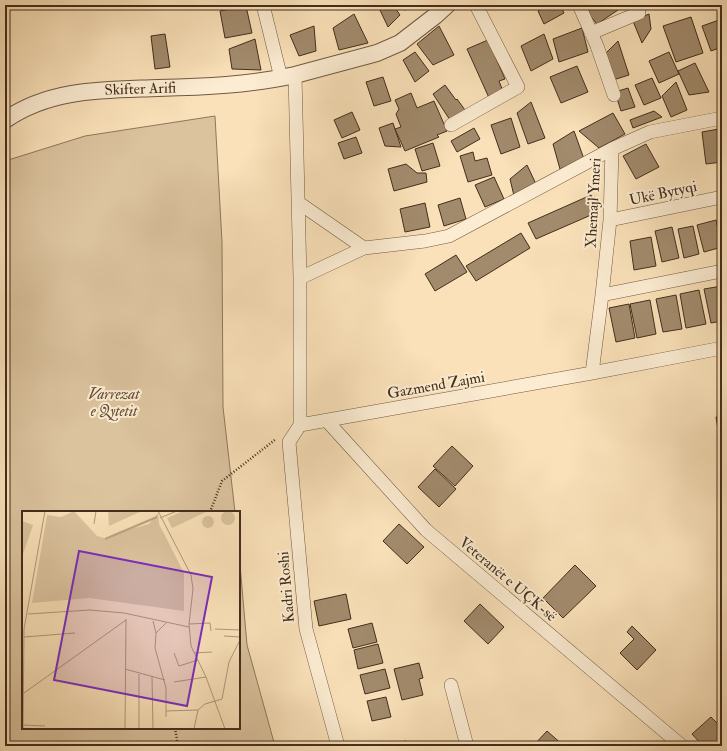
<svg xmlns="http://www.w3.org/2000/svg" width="727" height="751" viewBox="0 0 727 751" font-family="'IM FELL Double Pica',serif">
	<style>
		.green { fill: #dbc39e; stroke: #8e785c }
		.building { fill: #a28b6d; stroke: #422e1b }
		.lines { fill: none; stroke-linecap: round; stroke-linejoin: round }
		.minor-casing { stroke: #705b42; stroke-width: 14 }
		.tertiary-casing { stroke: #705b42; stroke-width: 18 }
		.path { stroke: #422e1b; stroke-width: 2.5; stroke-dasharray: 1 2; stroke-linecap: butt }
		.minor { stroke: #fcecd2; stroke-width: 13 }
		.tertiary { stroke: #fcecd2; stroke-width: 16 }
		.labels { text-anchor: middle; stroke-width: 4; stroke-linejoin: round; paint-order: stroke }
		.street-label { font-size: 15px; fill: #422e1b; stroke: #fcecd2 }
		.park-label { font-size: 15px; font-style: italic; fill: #614c35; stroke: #fcecd2 }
		.inset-river { fill: none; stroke: #bba483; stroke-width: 2 }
		.inset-road { fill: none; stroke: #b0997a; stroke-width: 1 }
		.view { fill: #7b2cbf; fill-opacity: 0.15; stroke: #7b2cbf; stroke-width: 2 }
		.inset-edge { fill: none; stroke: #422e1b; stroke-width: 2 }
	</style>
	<rect width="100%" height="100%" fill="#fae1b9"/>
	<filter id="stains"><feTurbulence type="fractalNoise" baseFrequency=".005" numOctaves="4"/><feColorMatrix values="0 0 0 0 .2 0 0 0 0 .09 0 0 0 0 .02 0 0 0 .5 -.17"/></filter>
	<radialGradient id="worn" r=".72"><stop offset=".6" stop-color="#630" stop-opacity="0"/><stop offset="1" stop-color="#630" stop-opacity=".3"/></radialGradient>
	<!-- green -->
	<path class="green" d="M215 116 222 242 223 407 235 512H23V728H239V553L247 645 275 746H5V161L85 136Z"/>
	<!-- building -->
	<path class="building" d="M384 5H393L400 15 388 27 379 8Z
		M401 5H422L423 6 404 10Z
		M547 5H560L564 13 544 24 538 11Z
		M595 5H616L618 10 597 24 586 11 596 7Z
		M246 6 252 33 225 38 220 11Z
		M354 14 368 43 339 50 333 28Z
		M649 14 651 29 642 43 633 21Z
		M691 17 703 53 676 62 663 26Z
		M722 19V47L711 51 702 26Z
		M314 26 316 51 299 56 290 35Z
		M439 26 454 55 433 65 417 44Z
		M582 28 588 52 559 62 553 39Z
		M165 34 170 67 155 69 151 36Z
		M544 34 553 59 531 71 521 46Z
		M255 39 261 70 232 69 229 49Z
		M488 40 505 79 499 81 504 94 490 100 467 49Z
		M618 41 629 75 613 80 605 54Z
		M415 52 429 71 415 82 403 60Z
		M669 52 679 74 659 83 649 61Z
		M695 63 709 92 689 95 678 71Z
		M577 66 588 92 561 103 550 77Z
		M383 77 391 101 374 106 366 82Z
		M652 78 661 98 644 105 635 85Z
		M676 82 687 110 671 117 662 96Z
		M445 85 456 100 457 99 465 110 450 120 433 94Z
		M628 88 635 107 621 111 615 92Z
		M411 93 417 108 434 101 447 131 437 135 439 137 405 151 395 129 401 127 396 114 399 109 395 100Z
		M531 102 545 138 528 144 517 113Z
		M654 111 662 117 633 128 630 120Z
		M352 112 360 130 342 138 334 120Z
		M613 113 625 134 599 148 579 131Z
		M511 118 520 147 501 154 491 125Z
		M393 123 401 147 385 146 379 128Z
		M474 128 480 139 457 152 451 141Z
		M719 129 722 149V162L706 164 702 132Z
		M574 131 584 159 560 169 553 144Z
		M356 137 362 153 344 159 338 143Z
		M433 143 440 166 422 171 415 149Z
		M646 144 659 167 636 179 623 156Z
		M473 152 475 161 487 158 492 175 468 182 460 156Z
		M406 164 417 173H426L427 182 394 191 388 169Z
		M527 165 536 184 515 200 510 179Z
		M494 177 504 199 485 207 475 185Z
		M591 195 598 212 536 239 528 223Z
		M460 198 466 219 444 226 438 205Z
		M425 203 430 227 405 232 400 209Z
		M716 220 722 247 704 252 697 225Z
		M693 226 699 254 684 258 678 229Z
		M672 227 679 258 662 262 655 231Z
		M521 233 530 248 476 281 466 266Z
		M651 237 656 266 634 270 630 241Z
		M456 255 467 272 435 291 425 274Z
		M722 286V321L711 323 704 289Z
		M699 290 706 324 686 328 680 294Z
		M676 295 682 329 663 332 656 299Z
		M650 300 656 334 637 338 630 304Z
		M629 304 635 338 616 342 609 308Z
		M722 416V442H720L716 417Z
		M452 446 473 466 455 486 433 466Z
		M435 469 456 489 439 507 418 487Z
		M399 524 424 547 407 564 383 541Z
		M575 565 596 586 563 618 543 598Z
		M346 594 351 619 319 626 314 601Z
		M480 604 504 627 488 644 464 621Z
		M372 623 377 642 353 648 348 629Z
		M632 626 656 650 637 670 620 653 634 639 627 632Z
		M378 644 383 663 358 669 354 650Z
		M419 663 423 678 419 679 423 695 402 700 394 669Z
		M385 669 390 688 365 694 360 675Z
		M386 697 391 717 372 721 367 701Z
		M711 717 722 728V743L719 746H703L692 734Z
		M547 731 564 746H533Z
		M406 741 407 746H385Z"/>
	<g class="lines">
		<defs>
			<path id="minor" d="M263 5 281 78
				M579 5 597 46 614 95
				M591 33 639 13
				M295 75 300 278V425
				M451 125 518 87 476 5
				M299 203 364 248
				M610 220 722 197
				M300 278 364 248 425 241 449 236 612 149 650 132 722 118
				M602 295 722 271
				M592 373 602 295 610 220 612 149
				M327 421 426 530 682 746
				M300 425 592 373 722 348
				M300 425 289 442 306 629 338 746
				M451 685 467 746"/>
			<g id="tertiary">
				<path id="s1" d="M5 120C51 88 105 90 158 88 203 87 250 85 295 75L377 53 400 43 435 16 447 5"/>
			</g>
		</defs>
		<!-- minor casing -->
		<use href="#minor" class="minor-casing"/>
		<!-- tertiary casing -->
		<use href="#tertiary" class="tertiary-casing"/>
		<!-- path -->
		<path class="path" d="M210 512 222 481 276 439
			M175 728 178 746"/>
		<!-- minor -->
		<use href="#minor" class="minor"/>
		<!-- tertiary -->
		<use href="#tertiary" class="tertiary"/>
	</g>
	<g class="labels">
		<!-- street labels -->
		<g class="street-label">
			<text dy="5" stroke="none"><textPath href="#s1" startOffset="141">Skifter Arifi</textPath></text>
			<text transform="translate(663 193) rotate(-12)" y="5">Ukë Bytyqi</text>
			<text transform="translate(593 203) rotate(-87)" y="5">Xhemajl Ymeri</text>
			<text transform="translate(436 385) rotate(-10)" y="5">Gazmend Zajmi</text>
			<text transform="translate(508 579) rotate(40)" y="5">Veteranët e UÇK-së</text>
			<text transform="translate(286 587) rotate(-95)" y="5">Kadri Roshi</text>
		</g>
		<!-- park labels -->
		<g class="park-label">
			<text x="114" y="399">Varrezat<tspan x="114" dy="17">e Qytetit</tspan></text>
		</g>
	</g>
	<!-- overview -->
	<g transform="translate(22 511)">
		<rect width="218" height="218" fill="#fae1b9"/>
		<path d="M199 7a7 7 0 1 1 14 0a7 7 0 1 1-14 0ZM52 0 75 25 86 28 98 21 127 13 136 2 137 13 162 62V100L67 87 10 92 25 4 39 6ZM86 0H120L87 15ZM161 0H186L150 17 145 7ZM180 11a6 6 0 1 1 12 0a6 6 0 1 1-12 0ZM0 10 11 14 0 46Z" fill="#dbc39e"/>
		<path class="inset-river" d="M83 28 135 6"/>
		<path class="inset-road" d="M136 0 169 64 171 78 167 113 169 135 184 166 203 218M138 7 155 0M72 13 74 0M6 103 68 99 102 102 167 116M131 110 134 122 133 137 144 177V206M167 113 188 112 189 120M193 118 218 119M134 122 144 112M202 125 218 126M2 126 53 122M152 142 157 155 176 149M172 142 190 141M103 158 143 169M117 163V218M130 166 131 218M152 171 184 166M2 182 104 109M144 200 176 199M1 214 23 215M1 218 2 118 23 0M103 218 104 108M172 218 176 199 183 193 200 188 207 151 218 129"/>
		<path class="view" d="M57 40 190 66 165 195 32 169Z"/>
		<rect width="218" height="218" class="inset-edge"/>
	</g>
	<!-- margin -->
	<rect width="727" height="751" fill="none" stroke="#fae1b9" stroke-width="20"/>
	<rect x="6" y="6" width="715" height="739" fill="none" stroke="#422e1b" stroke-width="2"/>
	<rect x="10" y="10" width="707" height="731" fill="none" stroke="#422e1b"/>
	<rect width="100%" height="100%" filter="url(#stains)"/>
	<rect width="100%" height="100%" fill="url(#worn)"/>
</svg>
